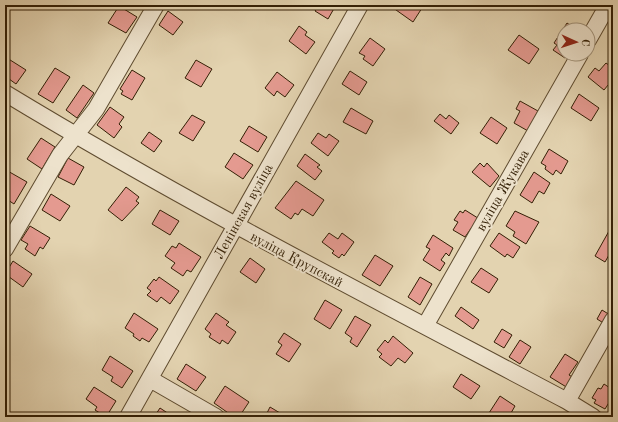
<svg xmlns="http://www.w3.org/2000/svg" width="618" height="422" viewBox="0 0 618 422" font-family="'Old Standard TT',serif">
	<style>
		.building { fill: #e49a90; stroke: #331f05 }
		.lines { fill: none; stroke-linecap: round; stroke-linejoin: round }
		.minor-casing { stroke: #5f4c30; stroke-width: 18 }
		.minor { stroke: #ede2cc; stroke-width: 16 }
		.labels { text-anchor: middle; stroke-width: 4; stroke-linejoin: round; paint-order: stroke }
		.street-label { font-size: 14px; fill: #331f05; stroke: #ede2cc }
	</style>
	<rect width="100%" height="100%" fill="#e3d3b0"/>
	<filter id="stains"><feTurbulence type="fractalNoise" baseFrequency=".005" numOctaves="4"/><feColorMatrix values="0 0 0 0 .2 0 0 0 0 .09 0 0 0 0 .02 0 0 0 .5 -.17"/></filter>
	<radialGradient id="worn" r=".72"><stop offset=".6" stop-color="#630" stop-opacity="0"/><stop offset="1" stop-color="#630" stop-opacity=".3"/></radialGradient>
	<!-- building -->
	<path class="building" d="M319 5H336L328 19 315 11Z
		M389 5H418L422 8 413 22Z
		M119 6 137 17 126 33 108 23Z
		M168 11 183 22 173 35 159 25Z
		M567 23 577 30H564V54H568L565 58 553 50 557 45 554 43Z
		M299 26 307 32 305 35 315 42 306 54 289 41Z
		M519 35 539 49 529 64 508 50Z
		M370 38 385 49 373 66 363 59 365 56 359 53Z
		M7 58 26 70 16 84 5 76V62Z
		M196 60 212 69 201 87 185 78Z
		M606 63 613 68V79L604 90 588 77 595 68 599 71Z
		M55 68 70 77 53 103 38 94Z
		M132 70 145 78 132 100 121 94 123 91 120 89Z
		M350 71 367 82 359 95 342 84Z
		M277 72 294 85 285 97 277 91 274 96 265 88Z
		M83 85 94 93 77 118 66 110Z
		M579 94 599 108 591 121 571 108Z
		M520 101 538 111 528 131 514 123 520 111 516 109Z
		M110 107 124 117 119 124 122 127 114 138 97 125Z
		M351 108 373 121 366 134 343 122Z
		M440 114 446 119 449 115 459 123 451 134 434 121Z
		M192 115 205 122 193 141 179 133Z
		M491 117 507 128 497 144 480 133Z
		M249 126 267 137 258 152 240 141Z
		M149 132 162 141 154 152 141 143Z
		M318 133 326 138 329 134 339 141 328 156 311 143Z
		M41 138 55 147 42 169 27 159Z
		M549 149 568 161 561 174 556 170 553 175 545 169 546 166 541 163Z
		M234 153 253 165 243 179 225 167Z
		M305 154 320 165 317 167 322 171 315 180 297 166Z
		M68 158 84 167 74 185 58 177Z
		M480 163 484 167 487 163 499 176 490 187 472 172Z
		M6 170 27 182 14 204 5 198V189L8 183 5 181Z
		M534 172 550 183 544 194 539 191 532 203 520 195Z
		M296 181 324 200 313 216 302 209 298 215 295 213 291 219 275 208Z
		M126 187 139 197 136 201 139 203 122 221 108 210Z
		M51 194 70 206 60 221 42 210Z
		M160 210 179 221 170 235 152 224Z
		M465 210 481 220 476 229 472 227 465 237 453 230 458 222 454 220 460 211 463 213Z
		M515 211 539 222 526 244 513 236 515 232 506 226Z
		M30 226 50 238 43 249 40 247 35 256 25 249 28 244 21 240Z
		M609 231 613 234V248L605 262 595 256Z
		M329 233 338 239 342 233 354 242 344 256 342 254 339 258 332 253 334 251 322 242Z
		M499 233 520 247 513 258 507 254 505 257 490 246Z
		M433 235 453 248 449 256 446 253 441 260 445 263 440 271 423 260 430 249 426 247Z
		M179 243 201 257 191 272 187 270 183 276 171 268 175 263 165 256 172 246 176 248Z
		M375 255 393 266 380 286 362 275Z
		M250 258 265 269 256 283 240 272Z
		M13 261 32 274 23 287 5 274Z
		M481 268 498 279 489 293 471 282Z
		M159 277 179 291 170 304 161 297 157 302 147 295 151 291 147 288 154 279 156 281Z
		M420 277 432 284 420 305 408 297Z
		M325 300 342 310 330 329 314 319Z
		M461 307 479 320 473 329 455 316Z
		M602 310 610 315 605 324 597 319Z
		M134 313 158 329 149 342 142 338 140 341 133 336 134 334 125 328Z
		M216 313 229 322 226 325 236 332 228 344 222 340 220 344 209 337 211 334 205 329Z
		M355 316 371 325 357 347 350 342 352 338 345 333Z
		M502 329 512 335 504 348 494 342Z
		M284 333 301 344 289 362 276 354 282 345 278 342Z
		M393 336 413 353 405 363 398 358 391 366 379 357 382 354 377 350 385 340 388 343Z
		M520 340 531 347 520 364 509 357Z
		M565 354 578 362 569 375 574 378 568 388 550 377Z
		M110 356 133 371 122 388 111 381 113 377 102 370Z
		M186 364 206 377 196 391 177 379Z
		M461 374 480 386 471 399 453 387Z
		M604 384 613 390V396L605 409 594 403 596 400 592 398 598 388 601 389Z
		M225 386 249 402 239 417H234L214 403Z
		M94 387 116 401 106 417 95 410 97 407 86 399Z
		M500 396 515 406 511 413 514 415 512 417H495L489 413Z
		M270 407 285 416V417H265Z
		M160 408 172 416 171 417H154Z"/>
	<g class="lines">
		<defs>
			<path id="minor" d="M588 40 608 5
				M5 93C188 204 378 301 567 401L593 417
				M5 249 60 155 96 109 156 5
				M425 326 580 54
				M150 379 216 417
				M567 401 613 320
				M128 417 360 5"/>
		</defs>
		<!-- minor casing -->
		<use href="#minor" class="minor-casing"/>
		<!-- minor -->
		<use href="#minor" class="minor"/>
	</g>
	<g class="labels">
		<!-- street labels -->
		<g class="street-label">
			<text transform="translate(502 190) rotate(-60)" y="5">вуліца Жукава</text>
			<text transform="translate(243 211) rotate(-61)" y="5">Ленінская вуліца</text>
			<text transform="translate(297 259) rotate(28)" y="5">вуліца Крупскай</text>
		</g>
	</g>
	<!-- margin -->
	<rect width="618" height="422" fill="none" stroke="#e3d3b0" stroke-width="20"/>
	<rect x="6" y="6" width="606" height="410" fill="none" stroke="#331f05" stroke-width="2"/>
	<rect x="10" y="10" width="598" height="402" fill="none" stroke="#331f05"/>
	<!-- north arrow -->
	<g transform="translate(576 42) rotate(93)"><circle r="19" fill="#ede2cc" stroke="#a3947c"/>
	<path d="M0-3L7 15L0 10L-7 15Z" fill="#8f2418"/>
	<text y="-6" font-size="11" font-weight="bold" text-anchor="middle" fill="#331f05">С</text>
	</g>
	<rect width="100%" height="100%" filter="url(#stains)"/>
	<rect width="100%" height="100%" fill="url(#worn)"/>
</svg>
